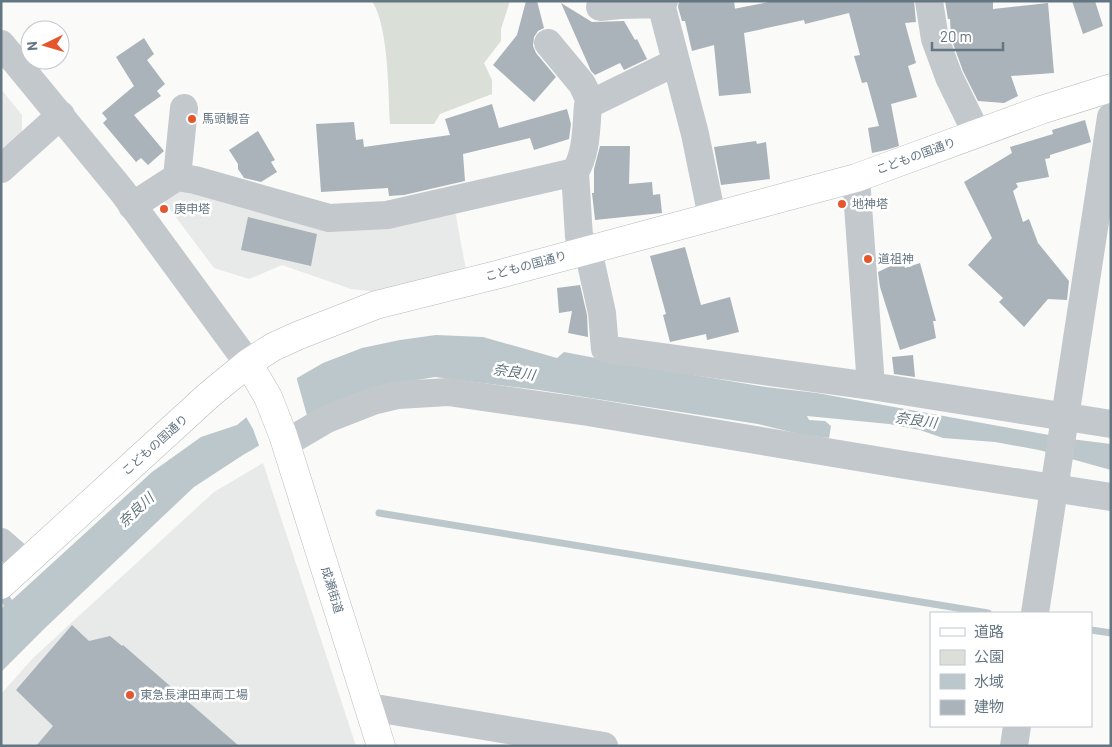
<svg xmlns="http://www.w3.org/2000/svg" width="1112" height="747" viewBox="0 0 1112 747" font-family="Barlow,'Noto Sans JP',sans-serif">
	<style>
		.built { fill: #e8e9e9 }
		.green { fill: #dadfd7 }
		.water { fill: #bbc7cb }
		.pier { fill: #fafaf8 }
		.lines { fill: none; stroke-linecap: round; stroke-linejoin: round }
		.stream { stroke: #bbc7cb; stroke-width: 7 }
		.building { fill: #aab3b9 }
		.major-casing { stroke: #b5babe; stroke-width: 29 }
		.minor { stroke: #c3c8cc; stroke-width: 28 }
		.major { stroke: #fff; stroke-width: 28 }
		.poi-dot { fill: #e4572e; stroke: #fff; stroke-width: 2 }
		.labels { text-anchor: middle; stroke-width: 5; stroke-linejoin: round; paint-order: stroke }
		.poi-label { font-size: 12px; fill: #657683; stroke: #fff; text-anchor: start }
		.street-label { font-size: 12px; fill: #657683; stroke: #fff }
		.water-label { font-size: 14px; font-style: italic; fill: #60757c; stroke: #fff }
	</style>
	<rect width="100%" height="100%" fill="#fafaf8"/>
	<!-- built -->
	<path class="built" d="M1 89 22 115V139L1 155Z
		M178 190 269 207 454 205 466 270 386 293 351 289 282 265 249 279 214 268 163 200Z
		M263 463 356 746H1V694L33 658 214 492Z"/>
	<!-- green -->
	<path class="green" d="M372 1H510L501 29V41L484 63 492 80V94L440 114 434 124H390C388 92 389 27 372 1Z"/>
	<!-- water -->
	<path class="water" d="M436 335 483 337 557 358 564 352 622 363 766 387 817 393 1071 439 1111 444V470L1039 450 995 442 943 438 920 430 889 424 807 416 809 420 825 421 831 426 829 438 803 435 758 424 539 390 435 377 394 384 322 409 243 455 194 487 45 628 1 672V609L4 606 1 601V582L12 600 152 472 201 437 237 425 285 385 323 363 362 348 400 340Z"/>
	<!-- pier -->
	<path class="pier" d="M296 376 308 419 260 448 253 429 245 415 283 383Z"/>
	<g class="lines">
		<!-- stream -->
		<path class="stream" d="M379 513 988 613
			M1091 630 1111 633"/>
	</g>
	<!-- building -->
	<path class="building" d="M526 1H537L544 28 538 31 534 37 533 46 536 53 556 77 534 102 493 65 517 35Z
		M679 1H734L735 9 728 10 774 1H914L916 22 905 23 916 63 908 66 917 97 891 104 899 146 886 150 872 153 868 128 879 126 867 82 862 83 854 56 860 55 849 13 805 24 804 20 744 33 751 93 719 96 714 45 692 51 685 21H682L678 7Z
		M945 1H993V9L1048 3 1054 73 1011 76 1018 96 1004 103 978 101 963 71 951 38 950 19H948Z
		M1072 1H1095L1103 26 1083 34Z
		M561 3 592 22 624 21 635 40 637 39 647 59 624 70 620 63 595 75 591 71Z
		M144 38 154 54 147 60 165 84 157 91 161 96 134 115 164 151 148 165 141 158 136 162 103 123 107 119 102 113 134 86 116 57Z
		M492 104 499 128 567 109 571 124 569 139 534 150 530 138 463 154 465 181 404 195 389 196 388 188 321 192 316 124 354 122 356 140 363 139 364 147 450 135 445 119Z
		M1085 120 1091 142 1050 155V158L1045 159 1049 177 1016 183 1018 187 1013 191 1023 222 1029 219 1038 243 1069 281 1067 300 1048 299 1024 327 999 302 1003 298 968 265 992 238 964 182 1012 153 1010 147 1053 134 1052 130Z
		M258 131 275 160 271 162 277 172 261 182 244 178 238 169V164L229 150Z
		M756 141 757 144 766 142 770 179 721 185 714 147Z
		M600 146H630L629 184 652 182 653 195 660 194 662 213 595 220 592 193H594V169Z
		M248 217 317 234 311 266 241 250Z
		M685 247 701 305 730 297 739 332 707 340 706 334 670 342 663 315 666 314 650 256Z
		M903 260 905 268 920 263 936 321H933L936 338 900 350 880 287 878 272Z
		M580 285 587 315 588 337 568 333 572 311 559 313 557 288Z
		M913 355 915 377 894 374 892 357Z
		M72 625 89 641 110 636 122 646 123 645 239 746H36L53 726 16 690Z"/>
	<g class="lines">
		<defs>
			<path id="major" d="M248 363 268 397 283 435 381 746
				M1 585 209 395 248 363 273 347 297 336 376 305 496 275 856 178 1041 110 1111 88"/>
		</defs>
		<!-- major casing -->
		<use href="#major" class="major-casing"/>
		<!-- minor -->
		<path class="minor" d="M929 1 935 39 949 77 977 134
			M661 4 695 134 712 217
			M600 7 620 5 661 4 664 1
			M548 43 582 84 591 103
			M1 44 122 191 248 363
			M1 169 61 115
			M575 172 579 237 588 250 602 313 605 349 871 386 1111 424
			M177 177 184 108
			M856 178 871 386
			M132 206 177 177 195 180 329 218 387 215 575 172C587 152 586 128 588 105L676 62
			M286 443 327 419 373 401 398 395 448 392 588 412 905 465 1111 497
			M1 542 25 563
			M1035 613 1111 117
			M369 707 604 746
			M1014 746 1017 726"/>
		<!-- major -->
		<use href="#major" class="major"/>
	</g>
	<!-- markers -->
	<g class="poi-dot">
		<circle cx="192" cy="119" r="5"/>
		<circle cx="842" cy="204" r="5"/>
		<circle cx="164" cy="209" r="5"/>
		<circle cx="868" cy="259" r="5"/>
		<circle cx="130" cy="695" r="5"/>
	</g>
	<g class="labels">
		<!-- poi labels -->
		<g class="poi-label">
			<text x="202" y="123">馬頭観音</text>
			<text x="852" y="208">地神塔</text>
			<text x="174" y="213">庚申塔</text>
			<text x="878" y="263">道祖神</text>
			<text x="140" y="699">東急長津田車両工場</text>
		</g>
		<!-- street labels -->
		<g class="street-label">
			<text transform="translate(916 156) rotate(-20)" y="4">こどもの国通り</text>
			<text transform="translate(526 266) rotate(-15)" y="4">こどもの国通り</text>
			<text transform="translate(155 445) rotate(-42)" y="4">こどもの国通り</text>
			<text transform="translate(332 590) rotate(73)" y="4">成瀬街道</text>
		</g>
		<!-- water labels -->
		<g class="water-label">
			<text transform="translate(514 372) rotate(9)" y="5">奈良川</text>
			<text transform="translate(916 420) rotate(8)" y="5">奈良川</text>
			<text transform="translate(136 510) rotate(-43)" y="5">奈良川</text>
		</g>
	</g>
	<!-- border -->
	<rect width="1112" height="747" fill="none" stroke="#657683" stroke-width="5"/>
	<!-- legend -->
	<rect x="930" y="612" width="162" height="115" fill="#ffffff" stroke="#c1c8cd"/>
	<rect x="940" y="628" width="25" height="8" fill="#ffffff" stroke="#c1c8cd"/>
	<text x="974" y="637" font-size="15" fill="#657683">道路</text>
	<rect x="940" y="650" width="25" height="15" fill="#dadfd7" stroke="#c1c8cd"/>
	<text x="974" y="662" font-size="15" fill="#657683">公園</text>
	<rect x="940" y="674" width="25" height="15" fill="#bbc7cb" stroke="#c1c8cd"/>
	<text x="974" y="687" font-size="15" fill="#657683">水域</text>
	<rect x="940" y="700" width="25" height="15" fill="#aab3b9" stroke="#c1c8cd"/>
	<text x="974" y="712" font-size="15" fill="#657683">建物</text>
	<!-- north arrow -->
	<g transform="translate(45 45) rotate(265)"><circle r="24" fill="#ffffff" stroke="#c1c8cd"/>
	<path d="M0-4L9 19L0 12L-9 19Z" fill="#e4572e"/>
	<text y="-8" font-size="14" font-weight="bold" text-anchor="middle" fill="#657683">N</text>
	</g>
	<!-- scale -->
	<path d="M932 42v8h71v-8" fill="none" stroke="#657683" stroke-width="2.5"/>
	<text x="940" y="42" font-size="15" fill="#657683" stroke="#ffffff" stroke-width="4" paint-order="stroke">20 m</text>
</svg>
